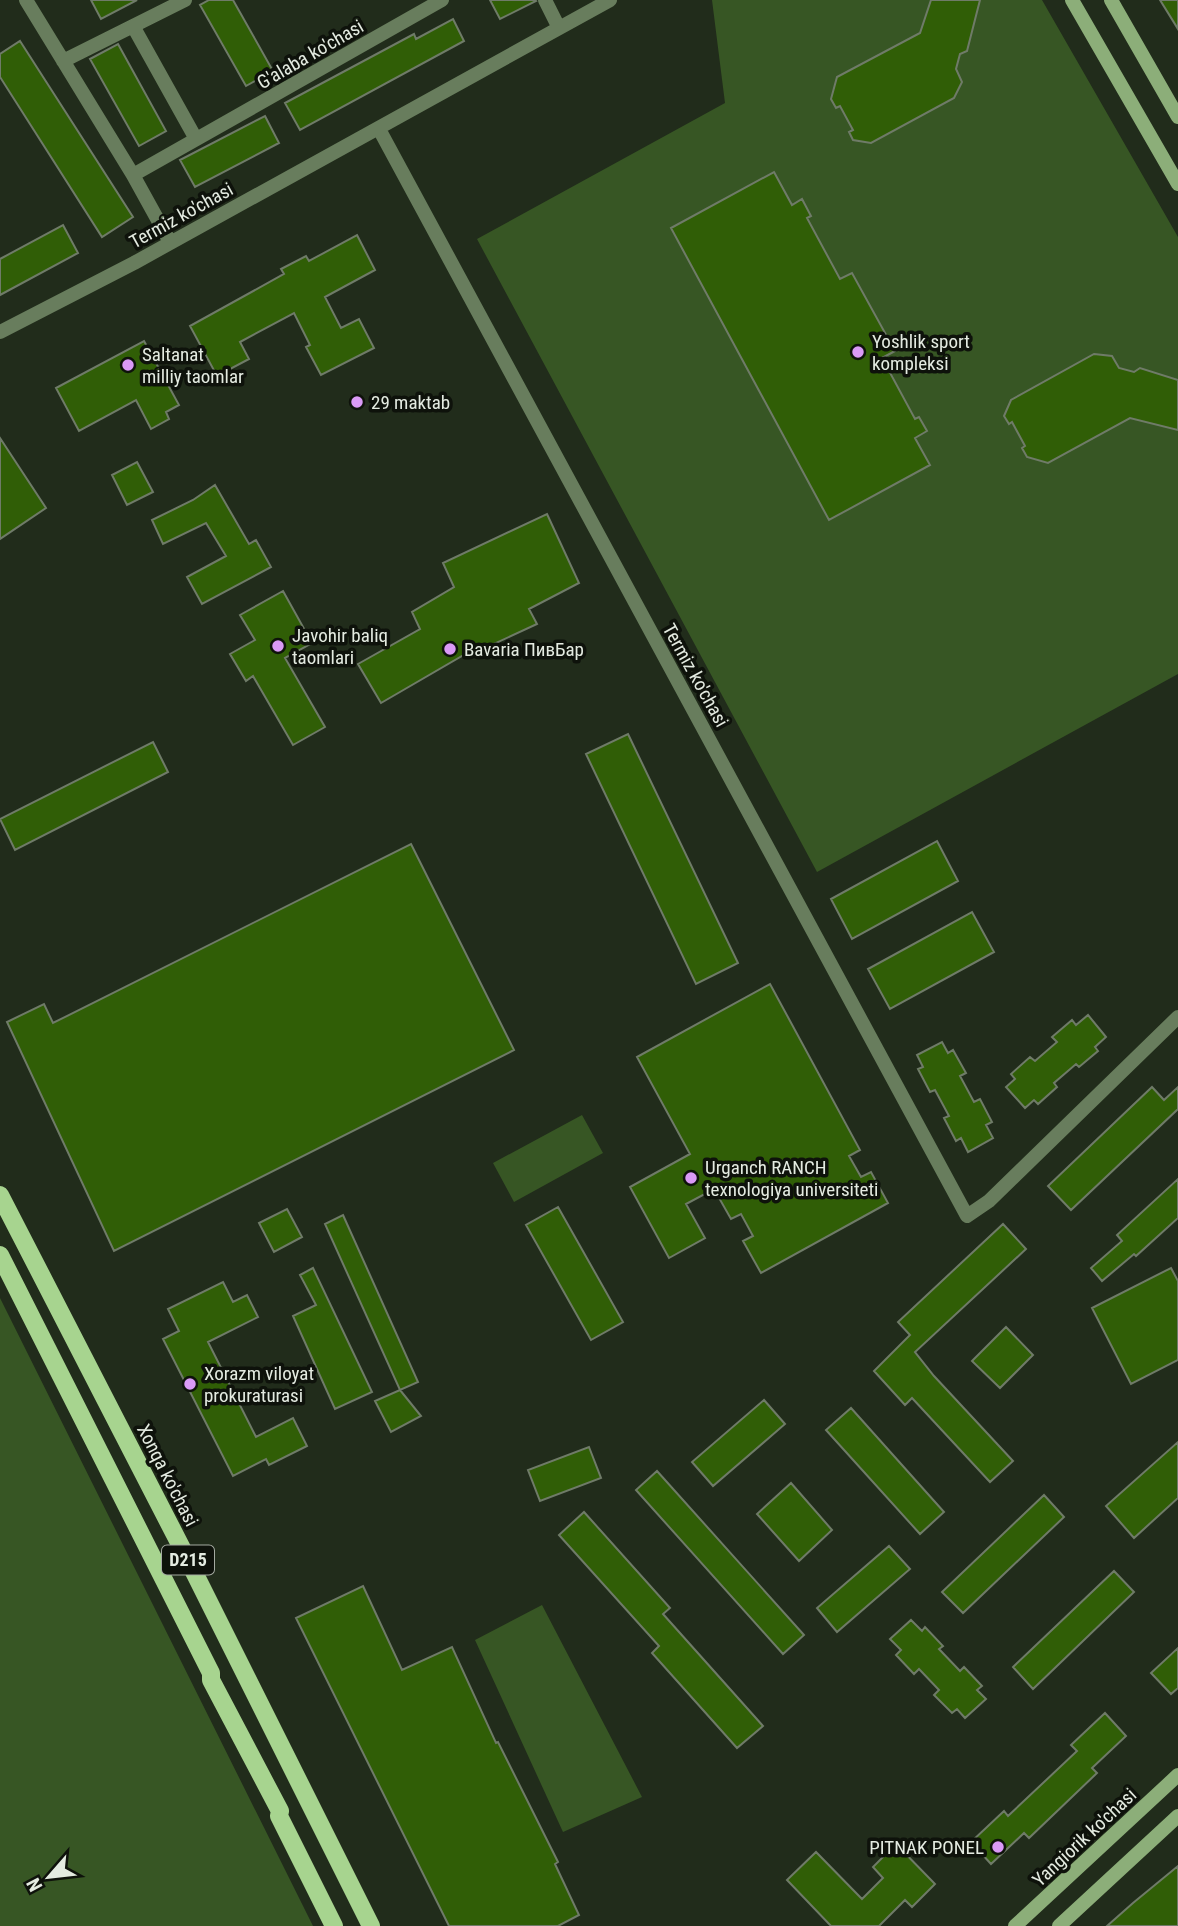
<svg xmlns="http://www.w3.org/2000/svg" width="1178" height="1926" viewBox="0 0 1178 1926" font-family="'Roboto Condensed',sans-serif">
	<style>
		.green { fill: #375624 }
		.building { fill: #305e06; stroke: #6f7b68; stroke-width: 2 }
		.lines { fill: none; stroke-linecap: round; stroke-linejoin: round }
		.minor { stroke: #687d5d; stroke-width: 14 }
		.secondary { stroke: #8cae79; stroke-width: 14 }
		.primary { stroke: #a7d48f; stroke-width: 18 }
		.poi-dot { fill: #da9af6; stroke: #0e120b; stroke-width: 2.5 }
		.labels { text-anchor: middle; stroke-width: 7; stroke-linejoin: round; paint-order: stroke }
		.shield { fill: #0e120b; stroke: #a4aaa1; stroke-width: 2 }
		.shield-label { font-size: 18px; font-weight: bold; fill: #e4ebe1 }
		.street-label { font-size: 19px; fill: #e4ebe1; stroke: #0e120b }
		.poi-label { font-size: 19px; fill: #e4ebe1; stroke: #0e120b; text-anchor: start }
	</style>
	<rect width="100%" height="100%" fill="#212c1b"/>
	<!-- green -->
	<path class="green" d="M712 0H1042L1178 237V674L817 872 477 239 725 103Z
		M582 1115 603 1153 514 1202 493 1163Z
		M0 1298 2 1302 313 1926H0Z
		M542 1605 642 1797 563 1832 475 1640Z"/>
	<!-- building -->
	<path class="building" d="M91 0H137L101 19Z
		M209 0H233L273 71 246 86 200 5Z
		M490 0H535L536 1 500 19Z
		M931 0H980L967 51 960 54 956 69 962 82 954 98 871 143 853 140 849 132 853 130 840 106 836 108 831 99 837 77 920 33Z
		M1160 0H1178V29Z
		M453 19 464 41 300 130 285 103 414 34 416 39Z
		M20 41 133 217 102 237 0 77V54Z
		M118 44 166 131 139 146 90 59Z
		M265 116 279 143 195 187 180 160Z
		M774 172 792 205 802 199 811 216 807 218 840 279 852 273 895 351 882 358 915 419 919 417 927 431 915 438 930 465 829 520 671 228Z
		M63 225 78 253 0 295V259Z
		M357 235 375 270 325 297 341 328 359 319 374 348 321 375 306 347 310 345 294 313 240 342 249 359 217 376 190 326 284 274 281 269 306 256 309 261Z
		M144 341 179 405 166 412 169 419 151 429 136 400 79 431 56 388Z
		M1094 354 1112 356 1119 368 1134 372 1140 368 1178 380V430L1130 418 1048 463 1027 457 1022 448 1025 446 1012 422 1009 424 1004 416 1011 400Z
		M0 438 46 508 0 539Z
		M137 462 153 492 127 505 112 475Z
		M215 485 249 544 256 540 271 567 202 604 187 577 226 556 206 523 163 544 152 520 193 500Z
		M547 514 579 583 529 609 537 624 483 649 481 645 381 703 358 664 420 629 412 612 454 587 443 563Z
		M283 591 312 643 285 658 325 727 293 745 253 676 246 681 230 654 255 640 240 615Z
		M628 734 738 963 696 984 586 754Z
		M153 742 168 772 15 850 0 819Z
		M937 841 958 881 852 939 831 899Z
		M411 844 514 1050 114 1251 7 1022 44 1004 53 1023Z
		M972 912 994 952 890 1009 868 969Z
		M770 984 860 1150 849 1156 861 1177 871 1172 888 1203 761 1273 743 1241 753 1236 741 1214 731 1219 714 1189 686 1204 705 1238 669 1258 630 1187 690 1154 637 1057Z
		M1088 1015 1106 1037 1095 1047 1098 1051 1079 1067 1076 1064 1054 1083 1057 1087 1038 1104 1034 1100 1025 1108 1006 1087 1015 1079 1011 1074 1030 1057 1035 1061 1057 1042 1052 1037 1072 1020 1076 1025Z
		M942 1042 948 1053 953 1050 966 1073 960 1076 974 1102 980 1099 992 1122 986 1125 993 1138 968 1152 961 1138 956 1141 944 1118 949 1116 935 1090 930 1092 918 1069 923 1067 917 1055Z
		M1152 1087 1164 1100 1178 1087V1109L1071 1210 1048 1186Z
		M1178 1179V1218L1136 1256 1134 1254 1102 1281 1091 1268 1122 1241 1117 1235Z
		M558 1207 623 1322 591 1340 526 1225Z
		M287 1209 302 1237 274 1252 259 1223Z
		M343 1215 418 1382 400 1390 325 1224Z
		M1003 1224 1026 1249 915 1352 934 1376 1013 1461 990 1482 912 1398 905 1405 874 1371 910 1335 898 1322Z
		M313 1268 372 1392 335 1409 293 1316 316 1305 300 1275Z
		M1171 1268 1178 1281V1360L1131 1384 1092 1308Z
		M223 1282 233 1302 247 1295 258 1317 208 1342 256 1437 293 1418 307 1446 269 1465 266 1459 233 1476 163 1339 179 1331 168 1309Z
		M1006 1327 1033 1355 1000 1388 972 1361Z
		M400 1390 421 1416 391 1432 375 1401Z
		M764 1400 785 1424 713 1486 692 1462Z
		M851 1408 944 1512 920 1534 826 1430Z
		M1178 1442V1498L1134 1538 1106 1506Z
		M589 1447 601 1478 540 1501 528 1470Z
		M657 1471 804 1635 783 1654 636 1490Z
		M791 1483 832 1530 799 1561 757 1514Z
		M1044 1495 1064 1517 963 1613 942 1592Z
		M584 1512 670 1608 663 1614 763 1726 737 1748 652 1653 659 1646 559 1535Z
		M889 1546 910 1569 837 1632 817 1608Z
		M1114 1571 1134 1592 1033 1689 1013 1667Z
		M363 1586 402 1670 452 1647 496 1743 498 1742 558 1862 555 1864 579 1915 558 1926H449L296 1618Z
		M911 1620 922 1631 925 1627 943 1646 939 1649 960 1671 964 1667 982 1686 977 1690 986 1699 965 1718 957 1709 952 1713 934 1695 939 1690 919 1669 914 1674 896 1655 901 1650 890 1639Z
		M1178 1648V1688L1171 1694 1151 1673Z
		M1105 1713 1126 1736 1092 1768 1097 1773 1029 1838 1024 1833 991 1864 971 1842 1004 1811 1008 1816 1077 1751 1071 1745Z
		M896 1844 935 1884 912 1907 905 1900 879 1926H831L787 1880 816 1852 862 1899 883 1878 873 1867Z
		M1178 1866V1926H1107L1133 1903Z"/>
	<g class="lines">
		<!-- minor -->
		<path class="minor" d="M26 0 133 175 170 242
			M185 0 133 26 196 139
			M545 0 559 28
			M63 61 133 26
			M379 129 967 1216 989 1201 1178 1017
			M133 175 442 0
			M0 332 134 263 610 0"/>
		<!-- secondary -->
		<path class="secondary" d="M1072 0 1178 184
			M1111 0 1178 117
			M1015 1926 1178 1775
			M1059 1926 1178 1816"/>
		<!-- primary -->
		<path class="primary" d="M0 1195 190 1564 371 1926
			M0 1255 211 1673V1680L280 1811 279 1816 334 1926"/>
	</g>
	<!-- markers -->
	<g class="poi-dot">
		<circle cx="858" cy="352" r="7"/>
		<circle cx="128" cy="365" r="7"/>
		<circle cx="357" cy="402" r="7"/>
		<circle cx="278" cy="646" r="7"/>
		<circle cx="450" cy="649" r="7"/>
		<circle cx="691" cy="1178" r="7"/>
		<circle cx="190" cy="1384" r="7"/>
		<circle cx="998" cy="1847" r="7"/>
	</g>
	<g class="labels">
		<!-- shield labels -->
		<rect class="shield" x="162" y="1545.5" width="52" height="29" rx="5"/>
		<g class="shield-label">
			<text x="188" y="1566">D215</text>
		</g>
		<!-- street labels -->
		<g class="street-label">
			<text transform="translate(310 54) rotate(-30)" y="7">G'alaba ko'chasi</text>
			<text transform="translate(181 215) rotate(-29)" y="7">Termiz ko'chasi</text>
			<text transform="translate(696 675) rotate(61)" y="7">Termiz ko'chasi</text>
			<text transform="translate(168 1475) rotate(63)" y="7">Xonqa ko'chasi</text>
			<text transform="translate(1084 1837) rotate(-43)" y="7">Yangiorik ko'chasi</text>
		</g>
		<!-- poi labels -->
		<g class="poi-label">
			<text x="872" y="348">Yoshlik sport<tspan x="872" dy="22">kompleksi</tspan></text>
			<text x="142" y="361">Saltanat<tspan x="142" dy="22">milliy taomlar</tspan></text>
			<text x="371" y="409">29 maktab</text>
			<text x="292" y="642">Javohir baliq<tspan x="292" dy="22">taomlari</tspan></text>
			<text x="464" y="656">Bavaria ПивБар</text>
			<text x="705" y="1174">Urganch RANCH<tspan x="705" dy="22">texnologiya universiteti</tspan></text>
			<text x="204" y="1380">Xorazm viloyat<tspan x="204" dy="22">prokuraturasi</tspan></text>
			<text x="984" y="1854" text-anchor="end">PITNAK PONEL</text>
		</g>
	</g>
	<!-- north arrow -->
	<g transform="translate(49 1877) rotate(242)" stroke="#0e120b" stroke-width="5" paint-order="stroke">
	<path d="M0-5L12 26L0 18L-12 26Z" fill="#e4ebe1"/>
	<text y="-10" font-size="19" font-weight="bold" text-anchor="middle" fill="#e4ebe1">N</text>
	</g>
</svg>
